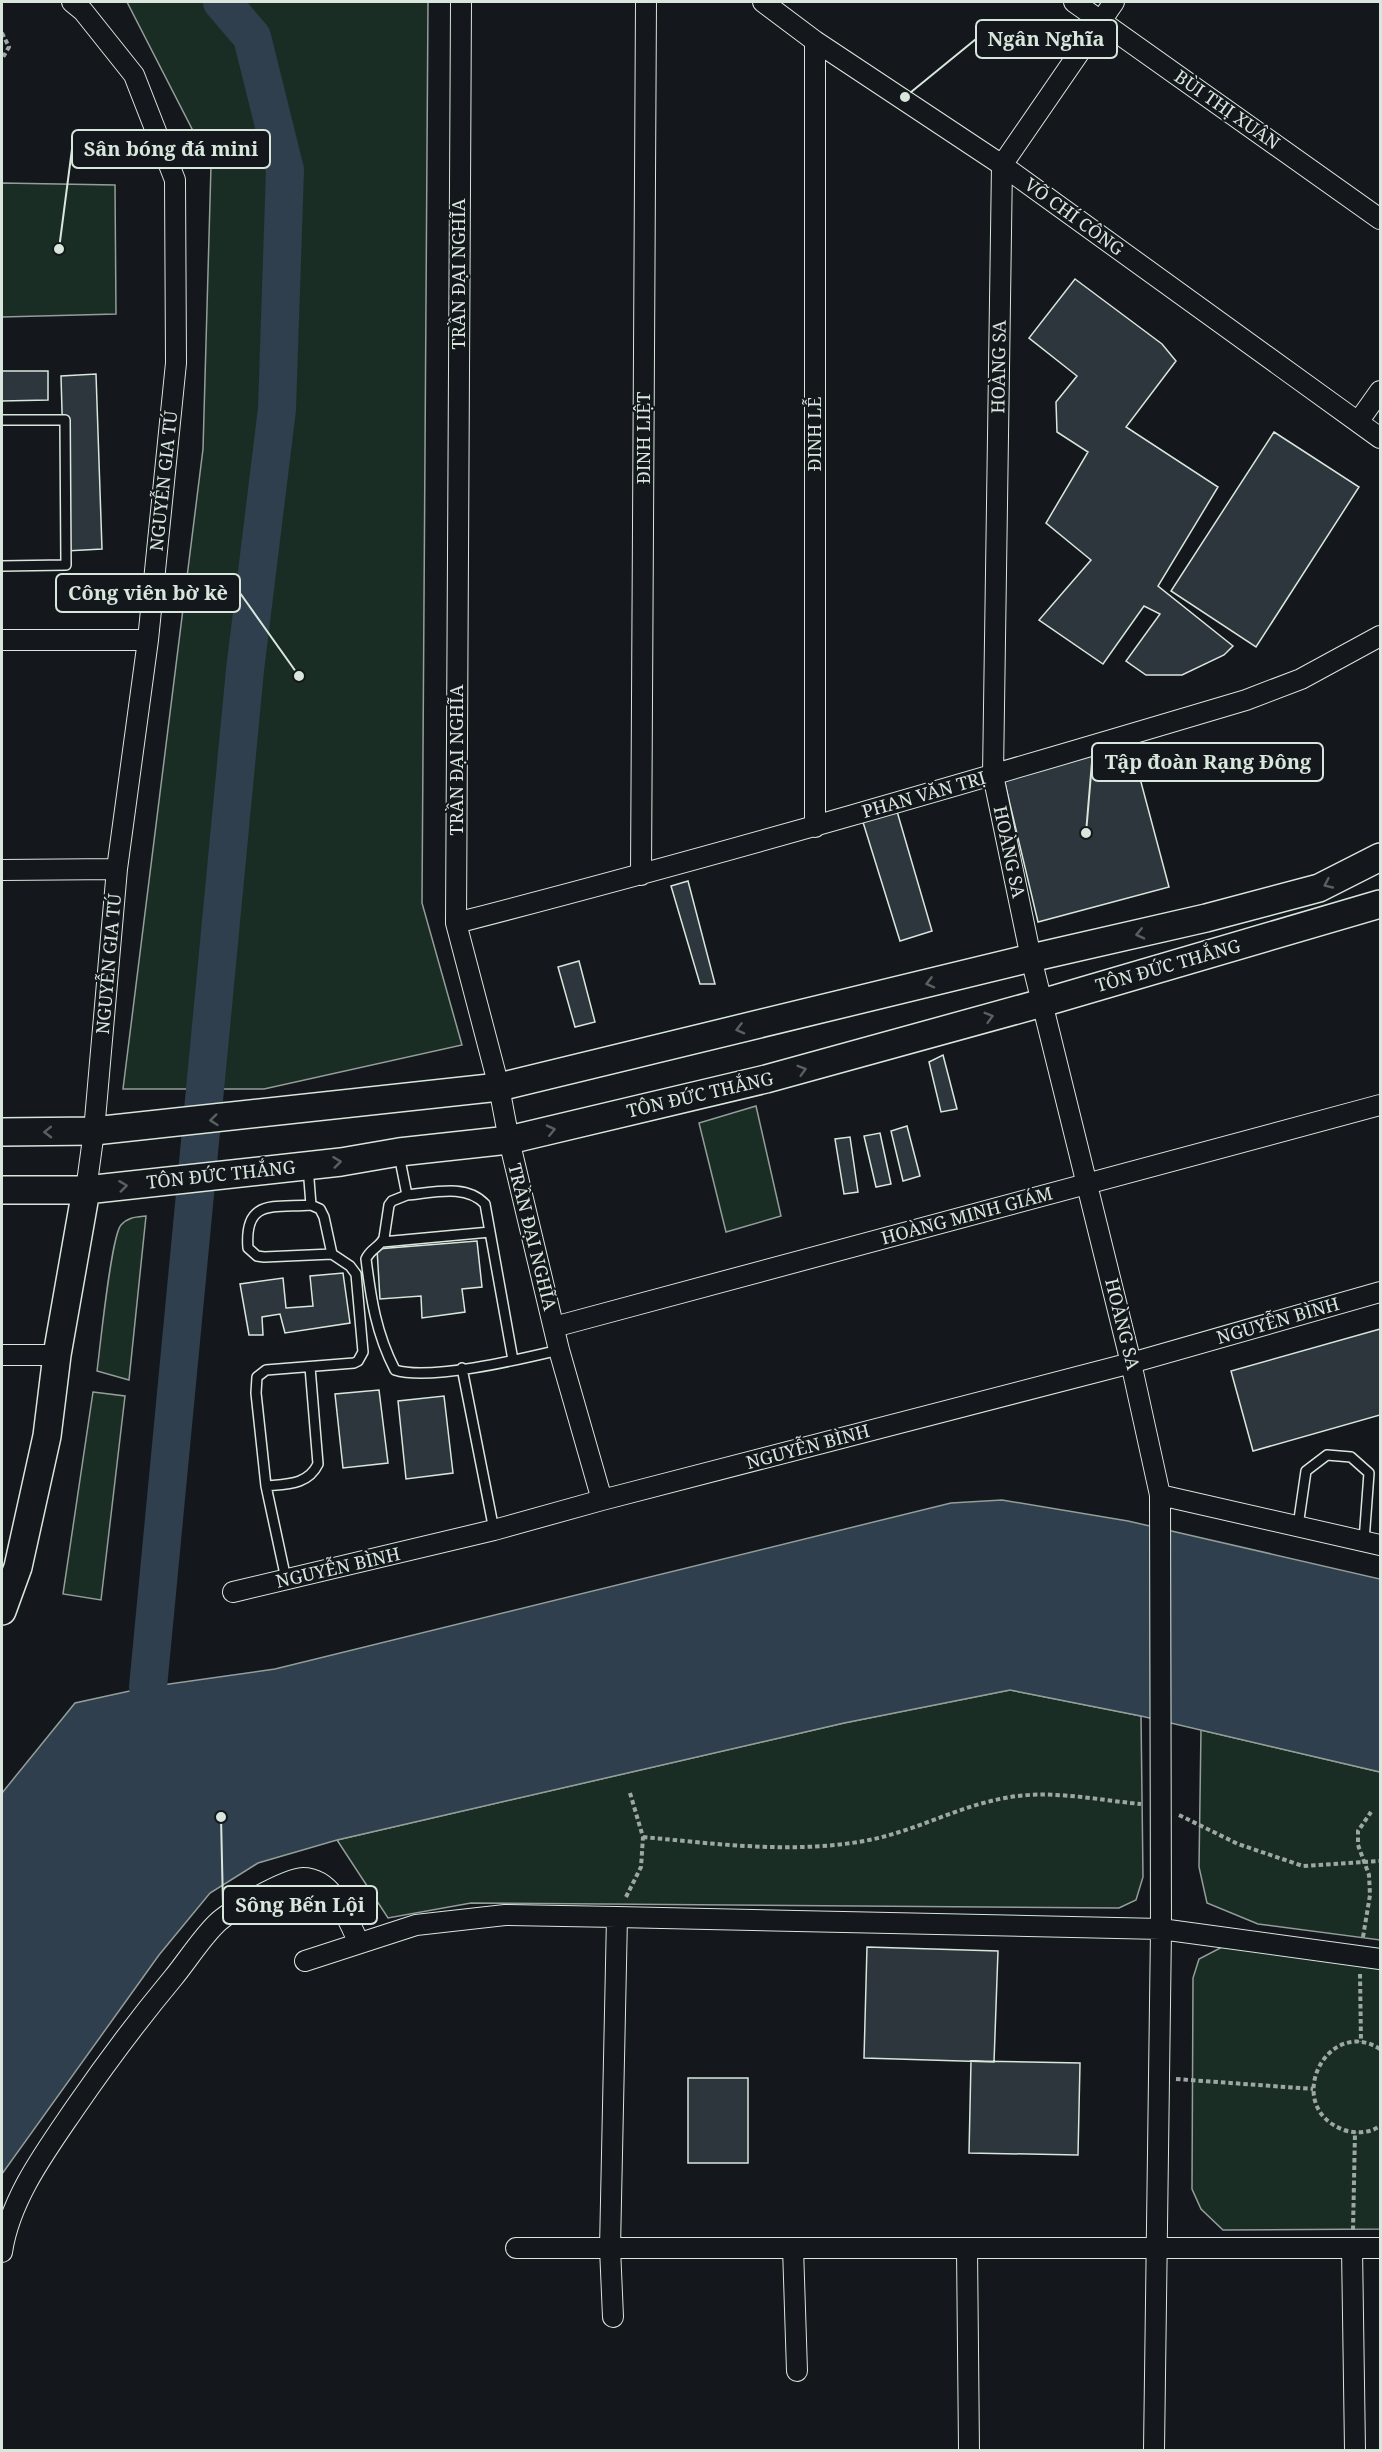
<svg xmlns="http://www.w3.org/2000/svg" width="1382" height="2452" viewBox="0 0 1382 2452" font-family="'Noto Serif',serif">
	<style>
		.green { fill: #1a2d24; stroke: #939e99; stroke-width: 1.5 }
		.water { fill: #2f3f4d; stroke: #939e99; stroke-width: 1.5 }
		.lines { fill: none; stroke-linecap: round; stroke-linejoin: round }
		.river { stroke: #2f3f4d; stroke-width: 38 }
		.building { fill: #2c363c; stroke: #d8e6dc; stroke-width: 1.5 }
		.lane-casing { stroke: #d8e6dc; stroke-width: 12 }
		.street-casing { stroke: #d8e6dc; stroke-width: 22 }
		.secondary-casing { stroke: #d8e6dc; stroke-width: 30 }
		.path { stroke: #9da8a2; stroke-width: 4; stroke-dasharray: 4.5 3; stroke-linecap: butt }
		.lane { stroke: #14181c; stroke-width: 9 }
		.street { stroke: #14181c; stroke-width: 20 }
		.secondary { stroke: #14181c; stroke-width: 27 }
		.oneway { stroke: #59605f }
		.labels { text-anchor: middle; stroke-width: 4.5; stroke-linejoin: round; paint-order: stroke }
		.street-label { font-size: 18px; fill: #d8e6dc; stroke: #14181c }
		.leader { fill: none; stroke: #d8e6dc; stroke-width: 2 }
		.callout-dot { fill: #d8e6dc; stroke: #14181c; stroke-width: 2 }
		.callout { fill: #14181c; stroke: #d8e6dc; stroke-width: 2 }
		.callout-label { font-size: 20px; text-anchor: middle; font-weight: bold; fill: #d8e6dc }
	</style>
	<rect width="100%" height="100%" fill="#14181c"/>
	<!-- green -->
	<path class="green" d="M127 2H428L422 903 462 1045 264 1089H123L203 449 211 166Z
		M2 183 115 185 116 314 2 317Z
		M756 1106 781 1216 726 1232 699 1123Z
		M146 1216 129 1380 97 1371C100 1349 111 1236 121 1225 128 1217 136 1217 146 1216Z
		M93 1392 125 1396 101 1600 63 1594Z
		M1010 1690 1141 1716 1143 1877 1136 1900 1119 1908 471 1903 388 1918 337 1840 844 1723Z
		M1201 1730 1380 1772V1940L1258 1924 1207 1903 1199 1867Z
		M1224 1946 1380 1967V2229L1223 2230 1201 2209 1192 2189 1193 1978 1199 1959Z"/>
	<!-- water -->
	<path class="water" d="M1002 1500 1128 1521 1380 1579V1772L1141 1716 1010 1690 844 1723 337 1840 258 1863 210 1893 159 1955 2 2174V1793L75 1703 148 1687 275 1669 951 1503Z"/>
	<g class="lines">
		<!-- river -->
		<path class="river" d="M148 1687 245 670 277 409 285 170 252 37 222 2"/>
	</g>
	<!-- building -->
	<path class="building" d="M1075 279 1162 344 1176 361 1126 427 1218 487 1158 586 1233 646 1224 655 1182 675H1146L1126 661 1160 614 1144 606 1103 664 1039 620 1091 560 1046 523 1088 452 1057 432 1056 402 1077 376 1029 338Z
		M2 371H48V400L2 401Z
		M96 374 102 549 66 551 61 376Z
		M1274 432 1359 487 1256 647 1171 591Z
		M1130 741 1169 887 1038 922 1004 779Z
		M896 808 932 931 900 941 862 819Z
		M688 881 715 984H700L671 886Z
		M579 961 595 1022 575 1027 558 967Z
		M943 1055 957 1109 941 1112 929 1062Z
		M907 1126 920 1176 903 1181 891 1131Z
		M880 1133 891 1184 876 1187 864 1136Z
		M850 1137 858 1192 844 1194 835 1139Z
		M477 1241 482 1287 462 1289 465 1312 422 1318 421 1296 380 1299 377 1249Z
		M343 1273 350 1323 285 1333 280 1314 262 1317 263 1335H249L240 1284 283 1278 286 1308 313 1306 310 1276Z
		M1380 1329V1415L1253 1451 1231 1371Z
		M379 1390 388 1463 343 1468 335 1394Z
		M444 1396 453 1473 406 1479 398 1401Z
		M867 1947 998 1951 994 2062 864 2058Z
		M971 2061 1080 2063 1078 2155 969 2153Z
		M688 2078H748V2163H688Z"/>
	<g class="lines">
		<defs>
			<path id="lane" d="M2 420H65L66 565 2 566
				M399 1155 407 1195C432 1193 466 1183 485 1204L513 1360
				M308 1167 311 1205C274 1208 244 1198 248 1248L257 1256 264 1257 332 1254
				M407 1195 392 1201 389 1205 384 1238C380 1247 370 1249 366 1259 371 1299 376 1333 395 1370 430 1381 521 1359 559 1350
				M382 1242 490 1232
				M462 1368 494 1530
				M266 1486C287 1484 308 1485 318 1464L310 1367
				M1298 1526 1306 1471 1327 1455 1351 1457 1369 1473 1364 1541
				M286 1579 266 1486 256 1393 257 1377 266 1370 354 1363 358 1361 363 1352 356 1274 350 1266 332 1254 324 1217 320 1209 311 1205"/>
			<path id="street" d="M72 2 83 11 134 75 175 180 176 363 148 640 117 869 94 1131 86 1190
				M461 2 456 923 499 1087 509 1140 559 1350 602 1500
				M763 2 815 41 1002 165 1380 438
				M1074 2 1380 219
				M1114 2 1002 165 993 775 1031 958 1131 1363 1160 1495 1380 1545
				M1358 422 1380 391
				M2 640H148
				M815 827V41
				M2 870 117 869
				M641 875 646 2
				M456 923C721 855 984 778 1246 700L1301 679 1380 636
				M554 1327 1380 1105
				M2 1355H57
				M233 1592 494 1530 602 1500 1131 1363 1380 1292
				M305 1961 416 1925 505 1915 617 1917
				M516 2248H1380
				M793 2248 797 2371
				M967 2248 969 2450
				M1352 2248 1355 2450
				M2 2252C10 2199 45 2152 75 2108 106 2063 138 2020 173 1978 187 1961 200 1940 216 1924 229 1911 285 1879 303 1878 334 1878 348 1921 359 1943
				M613 2317 610 2248 617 1917 1161 1929 1380 1959
				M1154 2450 1161 1929 1160 1495"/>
			<path id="secondary" d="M2 1132 94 1131 499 1087 1031 958 1206 918 1319 888 1380 857
				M2 1190H86L341 1162 399 1152 509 1140 766 1079 1042 1003 1380 904
				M2 1611 18 1567 47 1436 57 1355 86 1190"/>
		</defs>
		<!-- lane casing -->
		<use href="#lane" class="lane-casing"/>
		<!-- street casing -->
		<use href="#street" class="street-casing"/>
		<!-- secondary casing -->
		<use href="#secondary" class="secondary-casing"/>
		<!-- path -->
		<path class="path" d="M2 33 9 47 2 59
			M1179 1815 1238 1844 1303 1866 1380 1861
			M643 1837C718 1844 799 1855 874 1839 919 1829 960 1806 1005 1798 1049 1789 1096 1800 1141 1804
			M626 1897 641 1867 643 1837 630 1793
			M1363 1937 1370 1895 1369 1875 1358 1845V1831L1371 1812
			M1360 1974 1361 2042
			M1380 2049C1327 2015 1281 2107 1344 2130 1356 2134 1370 2133 1380 2126
			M1176 2079 1313 2089
			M1353 2230 1355 2132"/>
		<!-- lane -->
		<use href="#lane" class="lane"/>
		<!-- street -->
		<use href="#street" class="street"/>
		<!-- secondary -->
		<use href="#secondary" class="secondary"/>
	</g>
	<!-- one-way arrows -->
	<defs><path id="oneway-chevron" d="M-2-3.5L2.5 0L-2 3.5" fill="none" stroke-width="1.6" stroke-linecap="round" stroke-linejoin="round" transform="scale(1.5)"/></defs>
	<g class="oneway">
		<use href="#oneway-chevron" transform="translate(1328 884) rotate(155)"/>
		<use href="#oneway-chevron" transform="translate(1140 934) rotate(167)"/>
		<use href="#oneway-chevron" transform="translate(930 983) rotate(166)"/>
		<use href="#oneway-chevron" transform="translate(989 1017) rotate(-16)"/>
		<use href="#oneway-chevron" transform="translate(740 1029) rotate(166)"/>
		<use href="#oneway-chevron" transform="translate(802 1070) rotate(-16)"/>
		<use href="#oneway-chevron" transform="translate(214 1120) rotate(174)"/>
		<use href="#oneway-chevron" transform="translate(551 1130) rotate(-13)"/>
		<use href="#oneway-chevron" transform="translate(48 1132) rotate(179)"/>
		<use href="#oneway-chevron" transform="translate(337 1162) rotate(-7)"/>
		<use href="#oneway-chevron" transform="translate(123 1186) rotate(-7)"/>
	</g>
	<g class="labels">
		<!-- street labels -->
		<g class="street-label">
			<text transform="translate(1227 110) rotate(35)" y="6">BÙI THỊ XUÂN</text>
			<text transform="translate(1074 217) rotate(36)" y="6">VÕ CHÍ CÔNG</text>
			<text transform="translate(459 274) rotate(-90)" y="6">TRẦN ĐẠI NGHĨA</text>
			<text transform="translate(999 367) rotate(-89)" y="6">HOÀNG SA</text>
			<text transform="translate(815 434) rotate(-90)" y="6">ĐINH LỄ</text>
			<text transform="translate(644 438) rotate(-90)" y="6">ĐINH LIỆT</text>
			<text transform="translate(164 481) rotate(-84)" y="6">NGUYỄN GIA TÚ</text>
			<text transform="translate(457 760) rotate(-90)" y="6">TRẦN ĐẠI NGHĨA</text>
			<text transform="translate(924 795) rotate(-16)" y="6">PHAN VĂN TRỊ</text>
			<text transform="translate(1009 852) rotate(78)" y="6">HOÀNG SA</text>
			<text transform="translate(109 964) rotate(-85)" y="6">NGUYỄN GIA TÚ</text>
			<text transform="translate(1168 966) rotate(-16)" y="6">TÔN ĐỨC THẮNG</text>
			<text transform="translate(700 1095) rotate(-13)" y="6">TÔN ĐỨC THẮNG</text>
			<text transform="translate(221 1175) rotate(-6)" y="6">TÔN ĐỨC THẮNG</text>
			<text transform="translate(967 1216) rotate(-15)" y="6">HOÀNG MINH GIÁM</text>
			<text transform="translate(532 1237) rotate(76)" y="6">TRẦN ĐẠI NGHĨA</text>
			<text transform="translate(1278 1321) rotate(-16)" y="6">NGUYỄN BÌNH</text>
			<text transform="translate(1122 1324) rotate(76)" y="6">HOÀNG SA</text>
			<text transform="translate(808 1447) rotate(-15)" y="6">NGUYỄN BÌNH</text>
			<text transform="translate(338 1568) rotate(-13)" y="6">NGUYỄN BÌNH</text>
		</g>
	</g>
	<!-- callouts -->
	<path class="leader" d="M905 97L976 39M59 249L72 149M299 676L240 593M1086 833L1092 762M221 1817L223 1905"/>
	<g class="callout-dot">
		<circle cx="905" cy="97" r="6"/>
		<circle cx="59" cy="249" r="6"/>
		<circle cx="299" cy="676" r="6"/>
		<circle cx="1086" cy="833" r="6"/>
		<circle cx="221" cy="1817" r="6"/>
	</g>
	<g class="callout">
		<rect x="976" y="20" width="141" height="38" rx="6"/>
		<rect x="72" y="130" width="198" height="38" rx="6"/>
		<rect x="56" y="574" width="184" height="38" rx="6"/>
		<rect x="1092" y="743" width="231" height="38" rx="6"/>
		<rect x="223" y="1886" width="154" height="38" rx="6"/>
	</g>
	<g class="callout-label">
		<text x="1046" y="46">Ngân Nghĩa</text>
		<text x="171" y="156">Sân bóng đá mini</text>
		<text x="148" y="600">Công viên bờ kè</text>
		<text x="1208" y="769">Tập đoàn Rạng Đông</text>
		<text x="300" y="1912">Sông Bến Lội</text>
	</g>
	<!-- border -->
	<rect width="1382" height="2452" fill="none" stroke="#d8e6dc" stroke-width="6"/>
</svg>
